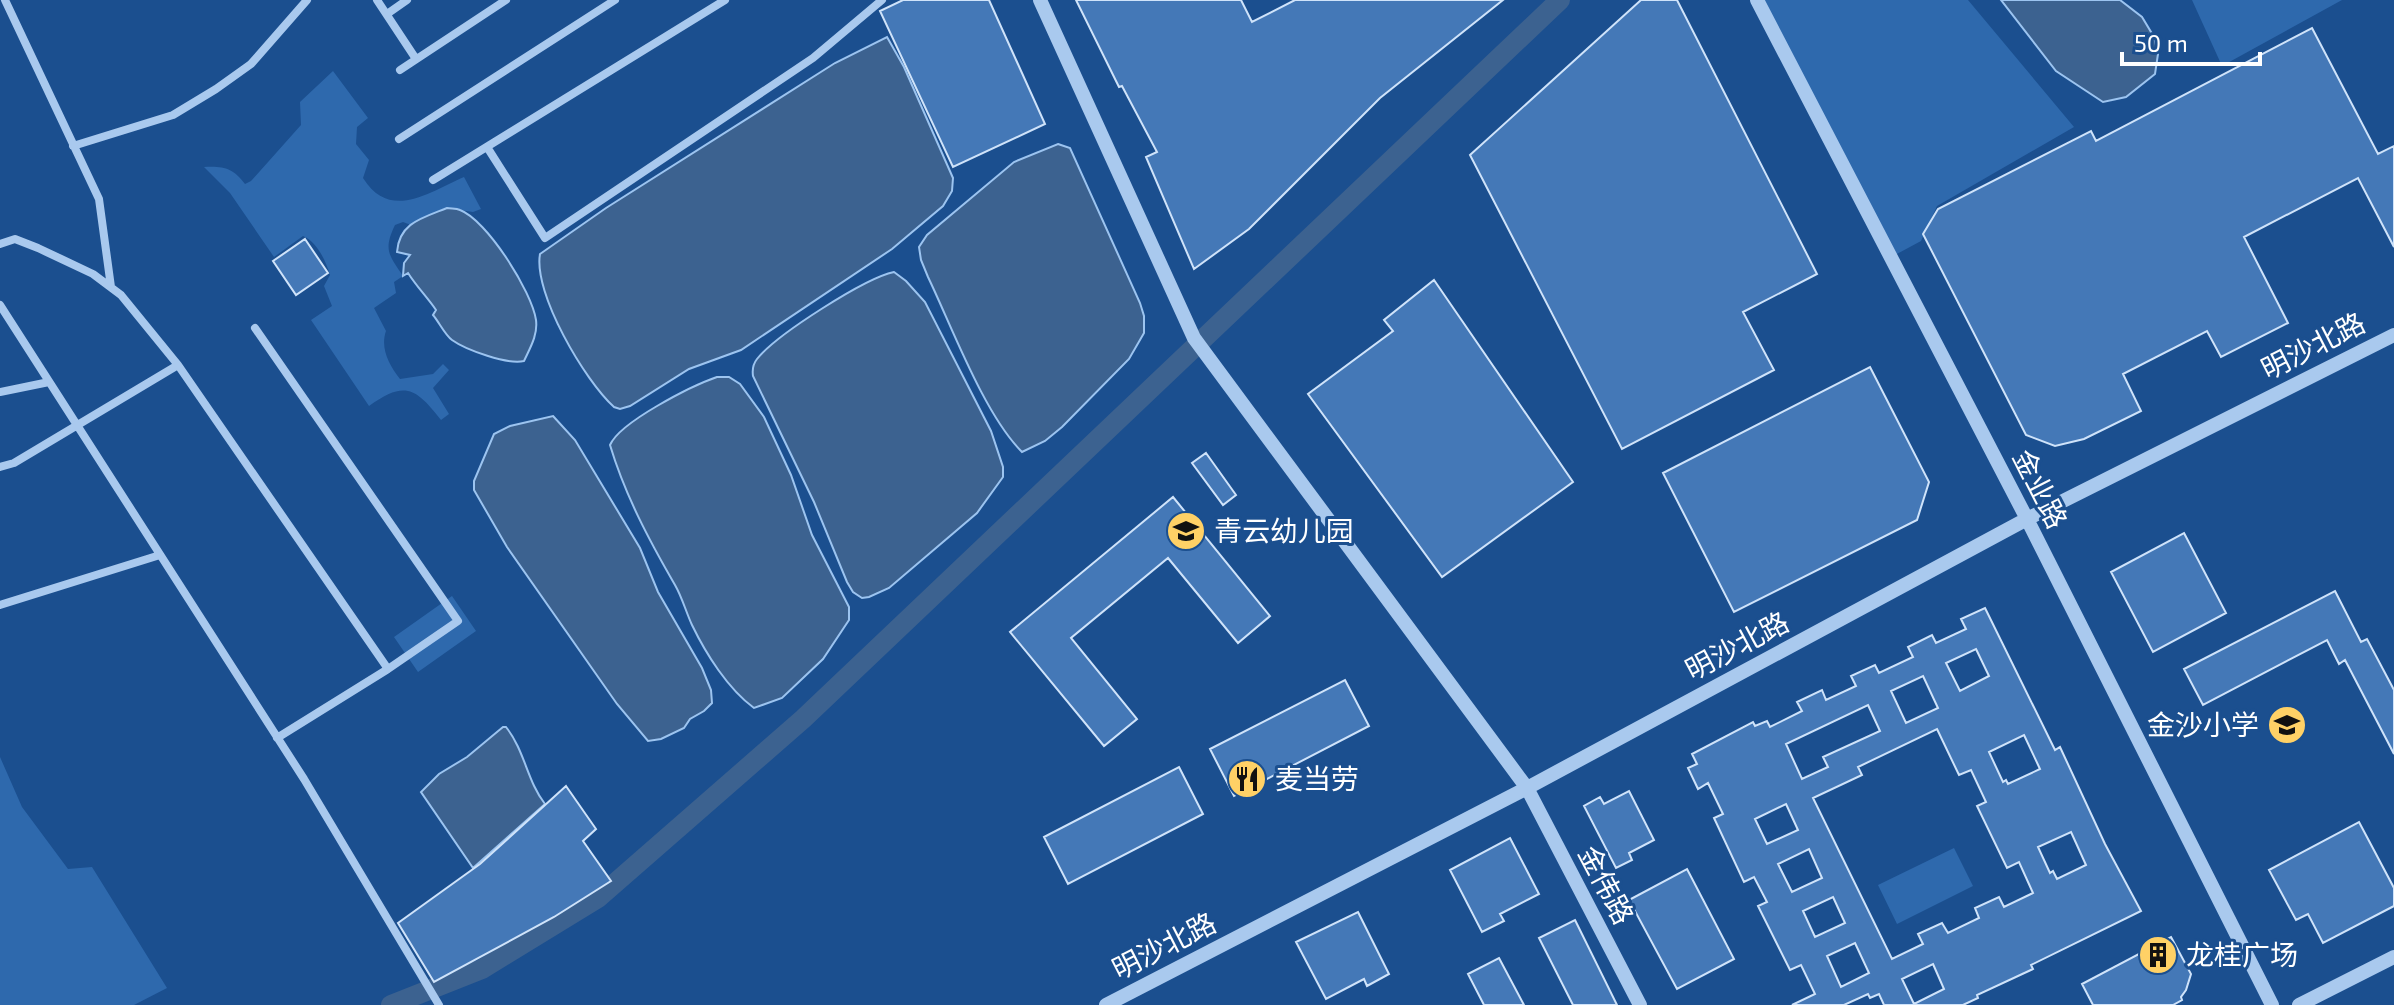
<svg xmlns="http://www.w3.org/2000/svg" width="2394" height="1005" viewBox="0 0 2394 1005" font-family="'Exo 2','Noto Sans SC',sans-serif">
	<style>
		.green { fill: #2e69ad }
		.water { fill: #3c6290; stroke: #9cc4f0; stroke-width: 2 }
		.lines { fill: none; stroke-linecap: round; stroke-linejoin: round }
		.canal { stroke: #3c6290; stroke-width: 20 }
		.building { fill: #4478b7; stroke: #cfe3fa; stroke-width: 2; fill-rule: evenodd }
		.minor { stroke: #a9c9ee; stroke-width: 8 }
		.tertiary { stroke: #a9c9ee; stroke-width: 14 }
		.labels { text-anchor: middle; stroke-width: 6; stroke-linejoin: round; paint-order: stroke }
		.street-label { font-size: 28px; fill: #fff; stroke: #1b4f8f }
		.poi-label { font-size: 28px; fill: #fff; stroke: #1b4f8f; text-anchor: start }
	</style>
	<rect width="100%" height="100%" fill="#1b4f8f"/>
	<!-- green -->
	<path class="green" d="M1763 0H1968L2074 127 1937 206 1921 241 1895 255Z
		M2192 0H2342L2222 66Z
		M333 71 368 118 357 127 356 144 369 160 363 178C390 221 428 193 464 177L481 209 473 212 447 208 411 225 403 222 395 225C383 250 389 255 403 276L394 282 396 293 374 308 386 331C380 348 389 365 400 379L433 374 443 364 449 370 433 388 449 414 441 420C416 388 405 380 369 406L311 320 332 306 324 286 330 275C326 261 317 242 303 236L274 257 230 193 204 167C224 166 233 168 245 184L251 181 301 125 300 102Z
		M452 596 476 631 418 672 394 637Z
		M0 757 22 807 68 869 92 867 167 988 134 1005H0Z
		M1954 848 1973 886 1897 924 1878 885Z"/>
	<!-- water -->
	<path class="water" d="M2001 0H2120L2142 17 2154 37 2158 54 2155 74 2126 97 2103 102 2056 71Z
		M887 37 904 67 953 178 952 191 943 206 892 249 741 350 689 369 630 406 620 409 614 407C585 381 533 293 540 254L606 208 835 63Z
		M1058 144 1070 148 1140 303 1144 316V333L1129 359 1062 427 1045 441 1022 452C984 414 952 327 928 277L921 260 919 247 927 235 1014 162Z
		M447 208C451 209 456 208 460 210 487 220 532 292 536 320 538 335 530 348 524 361 508 365 466 350 452 340 445 335 439 322 433 315L436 310C427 297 417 287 408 273L403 276 404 263 410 255 397 252C399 223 422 218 447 208Z
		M894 272 906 281 925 302 991 431 1003 467V477L977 513 889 588 869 597 862 598 853 592 847 582 814 502 753 376C752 369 753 364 757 359 776 335 865 278 894 272Z
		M717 377H729L740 384 764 417 791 475 812 535 849 607V620L823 659 782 698 754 708C728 689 706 654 692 625 686 612 682 597 675 585 649 540 625 495 610 445 620 422 691 386 717 377Z
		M553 416 575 440 640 548 658 592 702 668 711 690 712 703 704 711 690 719 684 728 661 739 648 741 617 704 507 547 474 490V481L494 434 510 426Z
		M503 727H506C525 751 527 781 545 804L473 868 421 792 439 774 467 757Z"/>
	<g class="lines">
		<!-- canal -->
		<path class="canal" d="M391 1005 482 969 598 898 803 719 1560 0"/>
	</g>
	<!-- building -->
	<path class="building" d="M903 0H989L1045 124 953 167 880 11Z
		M1076 0H1241L1252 22 1295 0H1503L1380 98 1249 229 1194 269 1146 157 1157 152 1122 86 1119 87Z
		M1641 0H1677L1817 274 1743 312 1774 370 1622 449 1470 155Z
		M2312 28 2378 154 2394 146V247L2358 178 2244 237 2288 323 2221 357 2207 331 2123 374 2141 411 2084 439 2055 446 2026 435 1923 234 1938 209 2091 131 2096 141Z
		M305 239 328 273 296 295 273 261Z
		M1434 280 1573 482 1442 577 1308 394 1393 331 1384 320Z
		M1870 367 1929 482 1917 520 1734 612 1663 473Z
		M1206 453 1236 495 1223 505 1192 463Z
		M1173 497 1270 616 1238 643 1168 558 1071 638 1137 719 1104 746 1010 632Z
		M2184 533 2226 613 2153 652 2111 572Z
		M2335 591 2361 642 2367 639 2394 690V754L2345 660 2339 664 2327 640 2203 705 2184 669Z
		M1985 608 2055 750 2060 747 2105 844 2141 911 2031 965 2033 969 1977 995 1978 998 1963 1005H1884L1879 994 1870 998 1868 994 1844 1005H1792L1815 994 1801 965 1790 970 1758 906 1767 902 1754 877 1744 882 1714 818 1723 814 1708 783 1698 789 1688 768 1697 764 1692 754 1753 722 1755 726 1767 721 1770 727 1802 711 1797 702 1822 690 1826 700 1856 686 1851 676 1875 665 1879 673 1913 657 1908 647 1932 635 1936 643 1966 629 1961 619ZM1976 649 1989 676 1960 691 1946 663ZM1923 676 1938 708 1906 723 1891 691ZM1868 705 1880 731 1823 757 1828 767 1802 779 1786 744ZM1937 729 1959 775 1971 770 1986 802 1977 806 2007 868 2019 862 2033 893 2004 907 1999 897 1975 908 1979 918 1948 933 1942 923 1918 934 1923 944 1892 959 1813 798 1862 775 1858 767ZM2024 735 2040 769 2008 784 2006 780 2003 782 1989 752ZM1786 804 1798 830 1767 844 1755 819ZM2071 832 2086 865 2057 879 2053 871 2050 873 2038 847ZM1809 849 1822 878 1792 892 1778 864ZM1833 897 1845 923 1815 937 1803 911ZM1855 943 1869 973 1841 987 1827 956ZM1933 964 1944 989 1914 1004 1902 979Z
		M1345 680 1369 726 1234 796 1210 749Z
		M1179 767 1203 814 1068 884 1044 837Z
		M566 786 596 829 583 841 611 881 554 917 434 982 398 923 480 864Z
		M1629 791 1654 840 1629 853 1632 860 1616 868 1584 806 1600 797 1604 804Z
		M2359 822 2394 888V906L2323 943 2308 914 2296 920 2269 870Z
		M1510 838 1539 894 1500 914 1504 921 1482 932 1450 870Z
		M1687 869 1734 959 1677 989 1629 900Z
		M1358 912 1389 974 1367 986 1364 979 1326 999 1296 942Z
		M1575 920 1617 1005H1573L1539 938Z
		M2171 937 2191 974 2186 990 2181 997 2182 1000 2173 1005H2093L2082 984Z
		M1499 958 1524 1005H1484L1468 974Z"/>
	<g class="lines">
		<!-- minor -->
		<path class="minor" d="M5 0 99 199 111 287
			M377 0 416 59
			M387 14 407 0
			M400 70 506 0
			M399 139 615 0
			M73 146 173 115 216 89 251 64 307 0
			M487 147 545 238 813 58 882 0
			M433 180 725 0
			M0 244 15 239 38 248 93 274 121 295 178 365 388 669
			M0 305 304 779 439 1005
			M255 328 458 621 388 669 277 738
			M0 392 49 382
			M0 467 14 463 178 365
			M0 605 160 555"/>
		<!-- tertiary -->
		<path class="tertiary" d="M1040 0 1194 338 1527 788 1640 1005
			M1757 0 2027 519 2272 1005
			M1106 1005 1527 788 2027 519 2394 335
			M2299 1005 2394 957"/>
	</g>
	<!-- icons -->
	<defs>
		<symbol id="school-disc" viewBox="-11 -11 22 22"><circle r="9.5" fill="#ffd166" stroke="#1b4f8f"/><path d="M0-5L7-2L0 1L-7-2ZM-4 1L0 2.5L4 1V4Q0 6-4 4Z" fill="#111"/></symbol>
		<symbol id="restaurant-disc" viewBox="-11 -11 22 22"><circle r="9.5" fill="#ffd166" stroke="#1b4f8f"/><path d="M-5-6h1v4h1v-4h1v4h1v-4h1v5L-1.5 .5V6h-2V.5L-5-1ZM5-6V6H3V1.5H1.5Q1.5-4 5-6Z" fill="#111"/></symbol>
		<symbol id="building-disc" viewBox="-11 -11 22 22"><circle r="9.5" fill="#ffd166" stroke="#1b4f8f"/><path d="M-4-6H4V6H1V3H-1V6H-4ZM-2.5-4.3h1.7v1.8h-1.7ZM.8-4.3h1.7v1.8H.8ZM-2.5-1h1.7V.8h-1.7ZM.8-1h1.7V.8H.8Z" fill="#111"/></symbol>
	</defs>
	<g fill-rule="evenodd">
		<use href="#school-disc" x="1164" y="509" width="44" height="44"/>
		<use href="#school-disc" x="2265" y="703" width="44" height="44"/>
		<use href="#restaurant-disc" x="1225" y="757" width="44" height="44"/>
		<use href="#building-disc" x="2136" y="933" width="44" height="44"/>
	</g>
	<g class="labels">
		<!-- street labels -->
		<g class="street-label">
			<text transform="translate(2313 346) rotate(-27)" y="10">明沙北路</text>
			<text transform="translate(2040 489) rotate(63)" y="10">金业路</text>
			<text transform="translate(1737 646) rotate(-28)" y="10">明沙北路</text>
			<text transform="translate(1606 885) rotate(62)" y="10">金伟路</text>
			<text transform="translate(1164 946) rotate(-27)" y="10">明沙北路</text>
		</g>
		<!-- poi labels -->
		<g class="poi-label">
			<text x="1214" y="541">青云幼儿园</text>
			<text x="2259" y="735" text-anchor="end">金沙小学</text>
			<text x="1275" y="789">麦当劳</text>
			<text x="2186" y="965">龙桂广场</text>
		</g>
	</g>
	<!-- scale -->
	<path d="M2122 52v12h138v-12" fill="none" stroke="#ffffff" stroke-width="4"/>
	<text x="2134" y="52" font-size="24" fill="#ffffff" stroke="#1b4f8f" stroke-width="6" paint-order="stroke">50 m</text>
</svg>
